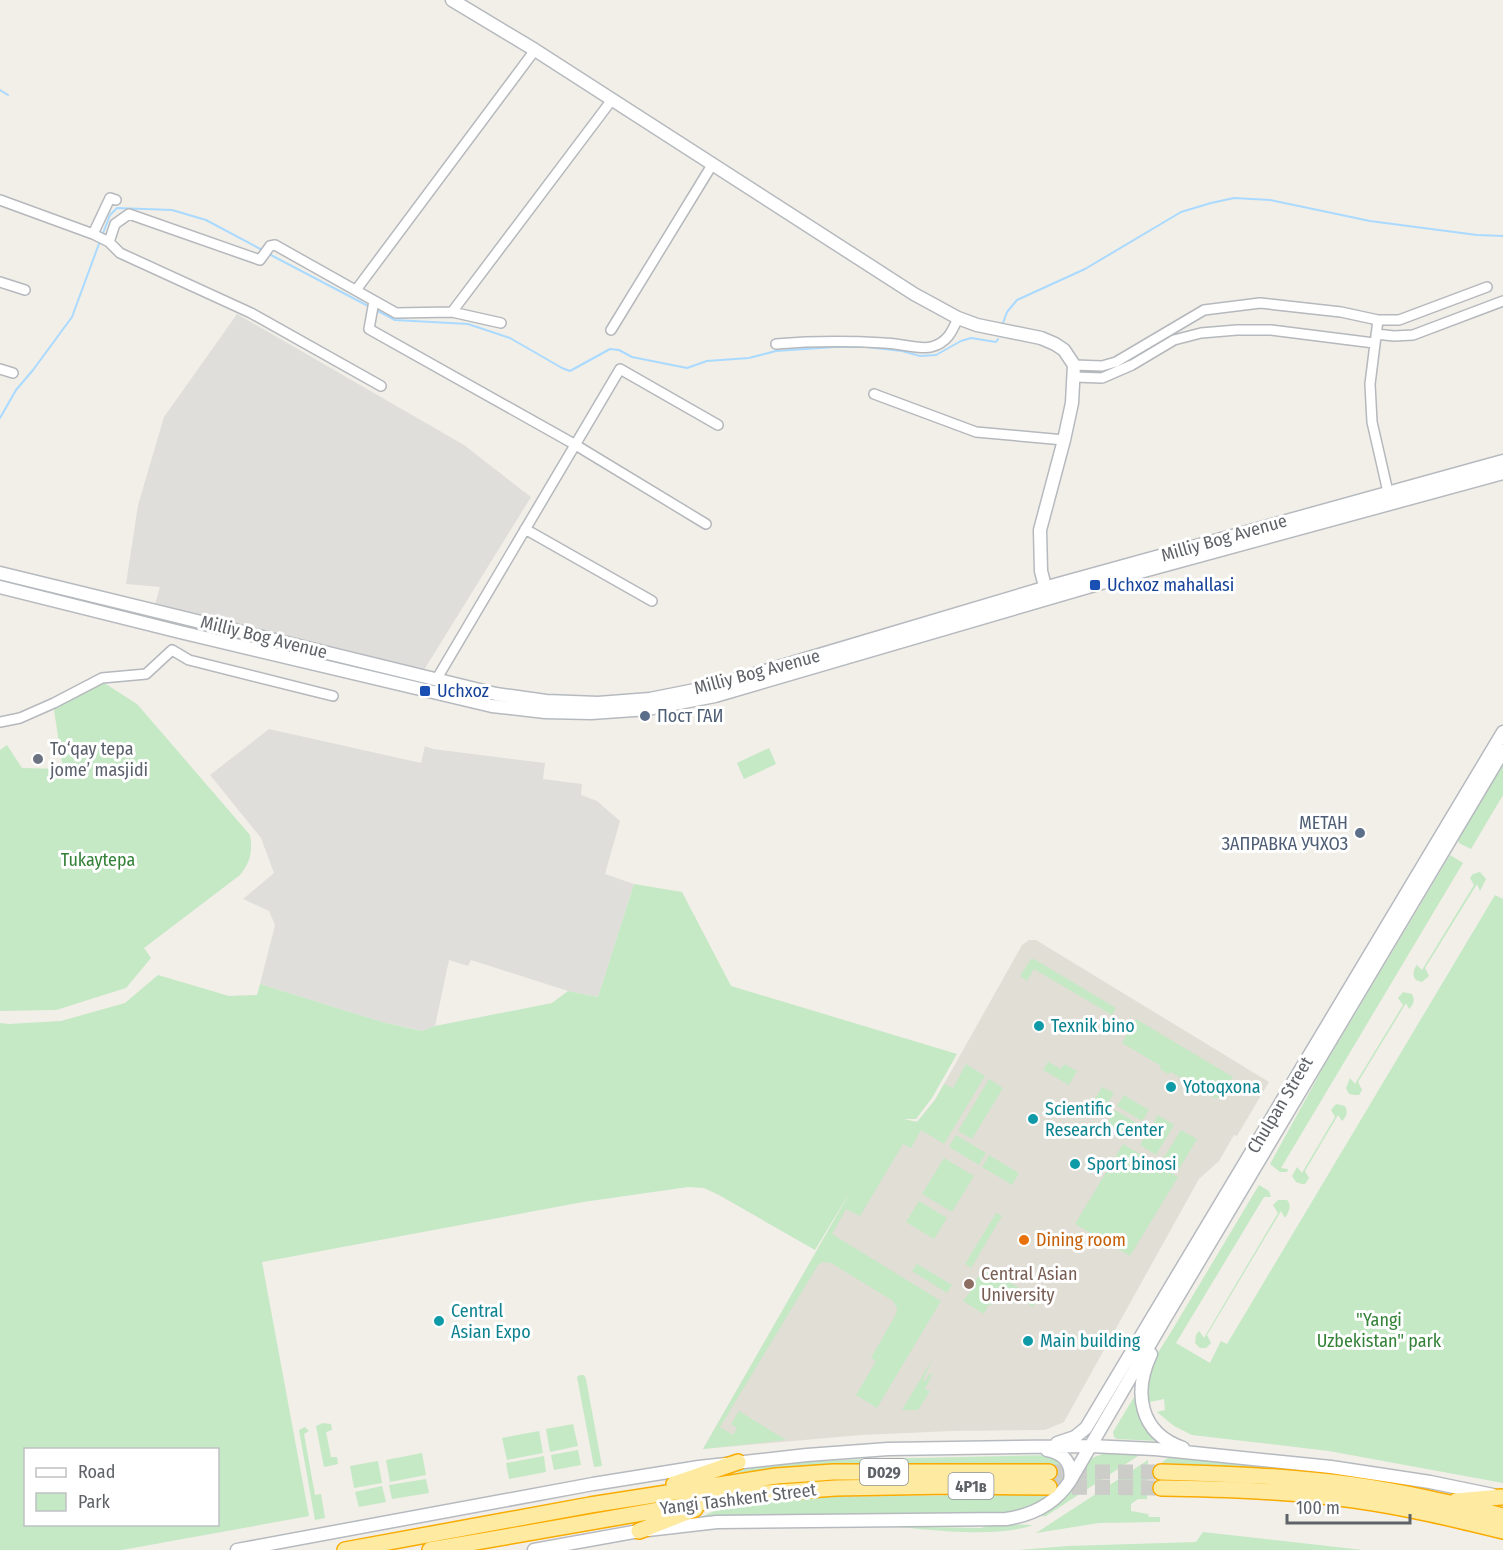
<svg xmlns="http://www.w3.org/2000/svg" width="1503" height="1550" viewBox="0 0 1503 1550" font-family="'Fira Sans Condensed',sans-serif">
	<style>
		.industrial { fill: #e0deda }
		.education { fill: #e1ded6 }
		.green { fill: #c5e8c5; fill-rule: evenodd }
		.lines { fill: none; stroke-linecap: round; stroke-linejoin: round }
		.stream { stroke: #aadaff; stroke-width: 2 }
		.trunk-tunnel { stroke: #ccccc8; stroke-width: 15; stroke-dasharray: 15 8; stroke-linecap: butt }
		.minor-casing { stroke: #b5b8bc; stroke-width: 12 }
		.secondary-casing { stroke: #b6babf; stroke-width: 15 }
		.trunk-casing { stroke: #f9ab00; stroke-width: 18 }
		.minor { stroke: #fff; stroke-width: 9 }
		.secondary { stroke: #fff; stroke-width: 12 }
		.trunk { stroke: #feeaa1; stroke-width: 15 }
		.transit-dot { fill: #1a4fb4; stroke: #fff; stroke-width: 2 }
		.service-dot { fill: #5c6f8a; stroke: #fff; stroke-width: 2 }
		.worship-dot { fill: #6b7280; stroke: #fff; stroke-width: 2 }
		.culture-dot { fill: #0f9aa8; stroke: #fff; stroke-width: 2 }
		.food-dot { fill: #e8710a; stroke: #fff; stroke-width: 2 }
		.education-dot { fill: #8d6e63; stroke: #fff; stroke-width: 2 }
		.labels { text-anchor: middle; stroke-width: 6; stroke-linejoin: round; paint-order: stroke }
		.shield { fill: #fff; stroke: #8f9295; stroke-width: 1.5 }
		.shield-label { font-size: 16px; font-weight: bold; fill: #5f6368 }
		.street-label { font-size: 18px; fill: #5f6368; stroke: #fff }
		.transit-label { font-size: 18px; fill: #164399; stroke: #fff; text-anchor: start }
		.service-label { font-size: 18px; fill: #4e5e75; stroke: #fff; text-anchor: start }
		.worship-label { font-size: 18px; fill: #5b616d; stroke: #fff; text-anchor: start }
		.park-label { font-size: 18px; fill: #348238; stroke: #fff }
		.culture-label { font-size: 18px; fill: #0d838f; stroke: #fff; text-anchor: start }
		.food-label { font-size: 18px; fill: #c56008; stroke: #fff; text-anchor: start }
		.education-label { font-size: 18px; fill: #785e54; stroke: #fff; text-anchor: start }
	</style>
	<rect width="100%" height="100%" fill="#f1efe8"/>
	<!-- industrial -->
	<path class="industrial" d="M237 314 464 445 531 497 424 670 155 604 160 587 126 584 138 505 164 417Z
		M269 729 421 763 425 746 433 749 545 763 543 779 582 784 581 795 597 801 620 821 605 874 634 884 598 997 568 991 471 960 468 966 449 960 435 1026 423 1031 382 1022 260 984 275 925 269 911 243 899 274 873 261 838 210 775Z"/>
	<!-- education -->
	<path class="education" d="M1029 940H1036L1269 1082 1237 1136 1234 1135 1219 1161 1199 1179 1064 1422 1045 1430 952 1431 861 1435 703 1449 894 1117 917 1122 935 1100 1022 945Z"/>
	<!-- green -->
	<path class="green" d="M101 681 137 704 250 835C253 852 250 862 240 875L144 948 151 958 126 988 56 1010 0 1011V750L7 745 22 768 63 769 54 710Z
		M769 748 776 764 744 779 737 763Z
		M1503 762V795L1471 849 1459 843 1457 838Z
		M1450 855 1463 863 1281 1168 1288 1169 1287 1172H1280L1270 1164 1324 1066Z
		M1480 872 1486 879 1480 891 1477 884 1425 968 1429 976 1422 982 1416 980C1412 975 1413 970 1417 965L1422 970 1474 885 1470 878 1473 874Z
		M634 884 682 892 731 986 957 1054 932 1098 916 1119H903L917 1122 935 1100 944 1084 953 1088 966 1064 985 1076 944 1144 921 1130 911 1148 903 1144 860 1216 846 1209 832 1234 941 1301 877 1408 856 1395 876 1361 871 1358 896 1314 897 1308 893 1301 831 1263 823 1262 818 1265 720 1427 733 1435 737 1428 731 1424 739 1411 786 1440 703 1449 853 1187 815 1250 719 1195 704 1188 688 1187 583 1202 262 1262 309 1516 122 1550H0V1023L9 1024 61 1021 125 1003 158 975 229 996 257 995 260 984 382 1022 422 1031 435 1026 552 1003 568 991 598 997ZM26 1450H218V1524H26Z
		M1495 895 1503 899V1483L1329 1451 1192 1435 1174 1426 1157 1412 1165 1410 1164 1399 1145 1403C1143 1378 1155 1356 1168 1337L1259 1185 1269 1191 1271 1197H1264L1176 1343 1210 1363 1221 1341 1227 1344Z
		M1031 959H1034L1116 1008 1112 1015 1034 969 1027 981 1020 976Z
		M1403 992 1412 994C1415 1000 1414 1004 1409 1009L1406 1003 1358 1082 1362 1090 1359 1095H1355L1349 1094 1346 1088 1350 1078 1355 1084 1403 1005 1398 998Z
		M1136 1019 1233 1077 1220 1098 1218 1097 1216 1099 1171 1072 1168 1074 1160 1069 1161 1066 1122 1043Z
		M1048 1062 1061 1069 1064 1064 1077 1071 1069 1085 1043 1070Z
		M989 1079 1003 1088 972 1139 958 1131Z
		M1102 1087 1114 1093 1099 1118 1087 1112Z
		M1124 1095 1149 1110 1142 1121 1117 1106Z
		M1336 1104 1345 1106C1348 1112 1347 1116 1342 1121L1338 1115 1305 1171 1309 1178 1305 1184H1302L1296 1182 1292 1176 1297 1167 1302 1173 1335 1117 1331 1110Z
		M1115 1110 1140 1125 1133 1138 1107 1123Z
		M1158 1115 1174 1125 1156 1155 1140 1145Z
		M1181 1130 1197 1139 1179 1169 1163 1159Z
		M956 1135 986 1153 979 1165 949 1147Z
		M1123 1144 1178 1177 1130 1256 1075 1224Z
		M989 1155 1019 1173 1012 1185 982 1167Z
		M944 1158 974 1176 952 1212 922 1194Z
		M1278 1200H1287C1292 1206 1289 1211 1285 1218L1281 1211 1207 1335 1211 1343 1206 1348H1200L1195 1343 1196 1335 1199 1331 1204 1338 1278 1213 1273 1205Z
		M919 1201 947 1218 934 1239 906 1222Z
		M996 1213 1002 1216 971 1268 965 1264Z
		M917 1264 952 1285 947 1293 912 1271Z
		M984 1267 1038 1299 1033 1307 999 1286 995 1293 998 1295 991 1305H988L984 1314 963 1301 976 1284 975 1282Z
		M933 1358 923 1380 925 1381 929 1375 933 1373 925 1389 930 1391 918 1410H902Z
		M580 1375H584L586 1379 602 1466 594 1467 577 1377Z
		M1134 1397C1137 1414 1144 1431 1158 1441L1117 1439 1114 1437 1113 1432Z
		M323 1423 331 1424 332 1430 326 1432 331 1457H337L338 1464 324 1467 316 1426Z
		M573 1424 578 1446 550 1452 546 1429Z
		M305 1427 309 1431 304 1434 315 1495 321 1494 325 1518 315 1520 299 1430Z
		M539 1431 543 1453 507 1460 502 1438Z
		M578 1450 581 1465 554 1470 551 1455Z
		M422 1453 426 1475 390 1482 386 1460Z
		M1105 1453 1141 1454 1046 1516 1031 1517 1092 1458Z
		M1050 1455 1060 1459 1066 1472 1064 1483 1039 1504 1015 1512 699 1518 727 1505 742 1502 815 1497 1049 1494V1464H838L730 1473 739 1468 830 1460Z
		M544 1456 546 1472 509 1479 506 1463Z
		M1174 1456 1306 1469 1407 1484V1487C1326 1471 1244 1467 1162 1465L1161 1495 1158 1494C1159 1479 1154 1460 1174 1456Z
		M1148 1460 1147 1499H1138L1131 1504V1511L1148 1514 1149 1517H1160V1522L1099 1523 1036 1533Z
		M378 1461 382 1483 354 1488 350 1466Z
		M426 1479 429 1493 392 1499 389 1485Z
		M382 1486 386 1502 359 1507 355 1492Z
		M917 1523 926 1527 981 1528 993 1524 1033 1525C994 1539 921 1529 879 1525Z
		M1203 1532 1363 1550H1018L1068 1546 1196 1542Z"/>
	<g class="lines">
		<!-- stream -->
		<path class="stream" d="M0 90 8 95
			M102 236 110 215 117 208 172 210 206 220 264 251
			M269 254 370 307
			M376 310 395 320 468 324 510 338 562 368 570 371 610 349 619 350 632 357 687 368 707 361 749 358 776 351 835 347H866L902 351 920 356 936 355 961 341 971 338 996 342 998 339
			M1003 323 1007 312 1017 300 1085 269 1181 212 1211 203 1234 198 1270 200 1370 221 1477 235 1503 236
			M0 418 16 390 33 370 72 317 100 241"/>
		<!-- trunk-tunnel -->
		<path class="trunk-tunnel" d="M1049 1472H1161
			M1049 1487 1161 1488"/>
		<defs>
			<path id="minor" d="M0 200 93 234 110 198 116 200
				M93 234 109 242 120 253 251 313 381 386
				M109 242 115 224 129 214 260 260 270 246 275 245 396 313 452 312 501 323
				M0 282 25 290
				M356 290 535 50
				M374 301 369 329 574 444 706 524
				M452 312 611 101
				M1378 320 1370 384 1372 422 1388 492
				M611 330 712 165
				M1376 334 1394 336 1413 335 1503 301
				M776 344C812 341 848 341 884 343 897 343 921 350 931 347 947 343 952 332 958 318
				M1074 365 1102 366 1116 362 1204 310 1260 303 1341 312 1378 320H1399L1487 287
				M0 369 13 373
				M1075 377 1102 378 1132 365 1174 340 1201 333 1237 330H1271L1374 343
				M874 394 976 432 1064 440
				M525 529 652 601
				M436 680 620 369 718 425
				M0 722 20 718 54 703 102 678 146 674 172 650 189 660 333 696"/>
			<path id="secondary" d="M452 0 535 50 914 294 958 318 977 325 1041 338 1055 344 1064 350 1074 365 1072 403 1064 440 1040 530 1041 571 1047 594
				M0 573 496 694 546 701 598 703 650 699 695 690 745 677 1044 588 1503 461
				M0 587 180 632 492 706 545 712 591 713 648 709 715 696 1129 575 1503 473
				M1151 1354C1133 1392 1139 1433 1183 1448
				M1057 1443 1075 1437 1086 1428 1503 732
				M1047 1450C1064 1453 1073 1463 1070 1481
				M237 1550 593 1484 699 1467 807 1455 888 1449 1090 1446 1155 1449 1331 1467 1430 1482 1493 1495
				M534 1550 639 1531 717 1522 1006 1519C1033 1515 1055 1504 1070 1481L1164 1320 1503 751"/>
			<path id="trunk" d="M1161 1472C1226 1474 1290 1476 1354 1485 1405 1492 1454 1504 1503 1516
				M674 1484 738 1462
				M1161 1488C1226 1489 1290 1491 1354 1500 1405 1507 1454 1519 1503 1531
				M1456 1501 1501 1497
				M639 1531 695 1509
				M345 1550 590 1505 776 1476 833 1472H1049
				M430 1550 751 1494 836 1488 951 1486 1049 1487"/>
		</defs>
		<!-- minor casing -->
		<use href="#minor" class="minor-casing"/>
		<!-- secondary casing -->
		<use href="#secondary" class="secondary-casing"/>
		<!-- trunk casing -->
		<use href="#trunk" class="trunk-casing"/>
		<!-- minor -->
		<use href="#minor" class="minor"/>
		<!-- secondary -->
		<use href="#secondary" class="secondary"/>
		<!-- trunk -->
		<use href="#trunk" class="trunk"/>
	</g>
	<!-- markers -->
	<g class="transit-dot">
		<rect x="1089" y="579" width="12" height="12" rx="3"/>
		<rect x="419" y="685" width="12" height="12" rx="3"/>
	</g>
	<g class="service-dot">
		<circle cx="645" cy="716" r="6"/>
		<circle cx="1360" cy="833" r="6"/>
	</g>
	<circle class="worship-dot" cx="38" cy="759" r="6"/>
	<g class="culture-dot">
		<circle cx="1039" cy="1026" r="6"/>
		<circle cx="1171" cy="1087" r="6"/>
		<circle cx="1033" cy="1119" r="6"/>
		<circle cx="1075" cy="1164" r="6"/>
		<circle cx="439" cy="1321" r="6"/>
		<circle cx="1028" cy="1341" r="6"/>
	</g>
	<circle class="food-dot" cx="1024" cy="1240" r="6"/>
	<circle class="education-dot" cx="969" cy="1284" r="6"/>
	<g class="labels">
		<!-- shield labels -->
		<g class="shield">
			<rect x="860" y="1459" width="48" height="26" rx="4.5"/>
			<rect x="948.5" y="1473" width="45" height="26" rx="4.5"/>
		</g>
		<g class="shield-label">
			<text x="884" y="1478">D029</text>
			<text x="971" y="1492">4Р1в</text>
		</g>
		<!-- street labels -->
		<g class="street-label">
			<text transform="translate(1224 538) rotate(-16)" y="6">Milliy Bog Avenue</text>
			<text transform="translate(264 637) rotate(14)" y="6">Milliy Bog Avenue</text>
			<text transform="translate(757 672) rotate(-15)" y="6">Milliy Bog Avenue</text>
			<text transform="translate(1280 1105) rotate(-59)" y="6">Chulpan Street</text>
			<text transform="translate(738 1499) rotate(-7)" y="6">Yangi Tashkent Street</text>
		</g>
		<!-- transit labels -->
		<g class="transit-label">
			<text x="1107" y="591">Uchxoz mahallasi</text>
			<text x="437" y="697">Uchxoz</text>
		</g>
		<!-- service labels -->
		<g class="service-label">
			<text x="657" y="722">Пост ГАИ</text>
			<text x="1348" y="829" text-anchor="end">МЕТАН<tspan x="1348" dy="21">ЗАПРАВКА УЧХОЗ</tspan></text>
		</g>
		<!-- worship labels -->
		<g class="worship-label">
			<text x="50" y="755">To‘qay tepa<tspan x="50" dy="21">jome’ masjidi</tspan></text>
		</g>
		<!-- park labels -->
		<g class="park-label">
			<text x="98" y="866">Tukaytepa</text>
			<text x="1379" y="1326">"Yangi<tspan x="1379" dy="21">Uzbekistan" park</tspan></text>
		</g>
		<!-- culture labels -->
		<g class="culture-label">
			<text x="1051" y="1032">Texnik bino</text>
			<text x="1183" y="1093">Yotoqxona</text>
			<text x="1045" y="1115">Scientific<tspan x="1045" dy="21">Research Center</tspan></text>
			<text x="1087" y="1170">Sport binosi</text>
			<text x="451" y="1317">Central<tspan x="451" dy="21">Asian Expo</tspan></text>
			<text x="1040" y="1347">Main building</text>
		</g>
		<!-- food labels -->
		<g class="food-label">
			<text x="1036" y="1246">Dining room</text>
		</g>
		<!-- education labels -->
		<g class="education-label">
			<text x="981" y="1280">Central Asian<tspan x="981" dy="21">University</tspan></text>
		</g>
	</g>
	<!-- legend -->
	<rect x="24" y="1448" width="195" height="78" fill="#ffffff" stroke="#bfc1c3" stroke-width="1.5"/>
	<rect x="36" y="1468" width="30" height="9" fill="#ffffff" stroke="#bfc1c3" stroke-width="1.5"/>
	<text x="78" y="1478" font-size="18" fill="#5f6368">Road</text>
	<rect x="36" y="1493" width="30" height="18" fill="#c5e8c5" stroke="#bfc1c3" stroke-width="1.5"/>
	<text x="78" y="1508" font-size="18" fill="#5f6368">Park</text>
	<!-- scale -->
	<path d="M1287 1514v9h123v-9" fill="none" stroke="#5f6368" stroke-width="3"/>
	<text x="1296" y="1514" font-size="18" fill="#5f6368" stroke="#ffffff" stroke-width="4.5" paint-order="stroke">100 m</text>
</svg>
